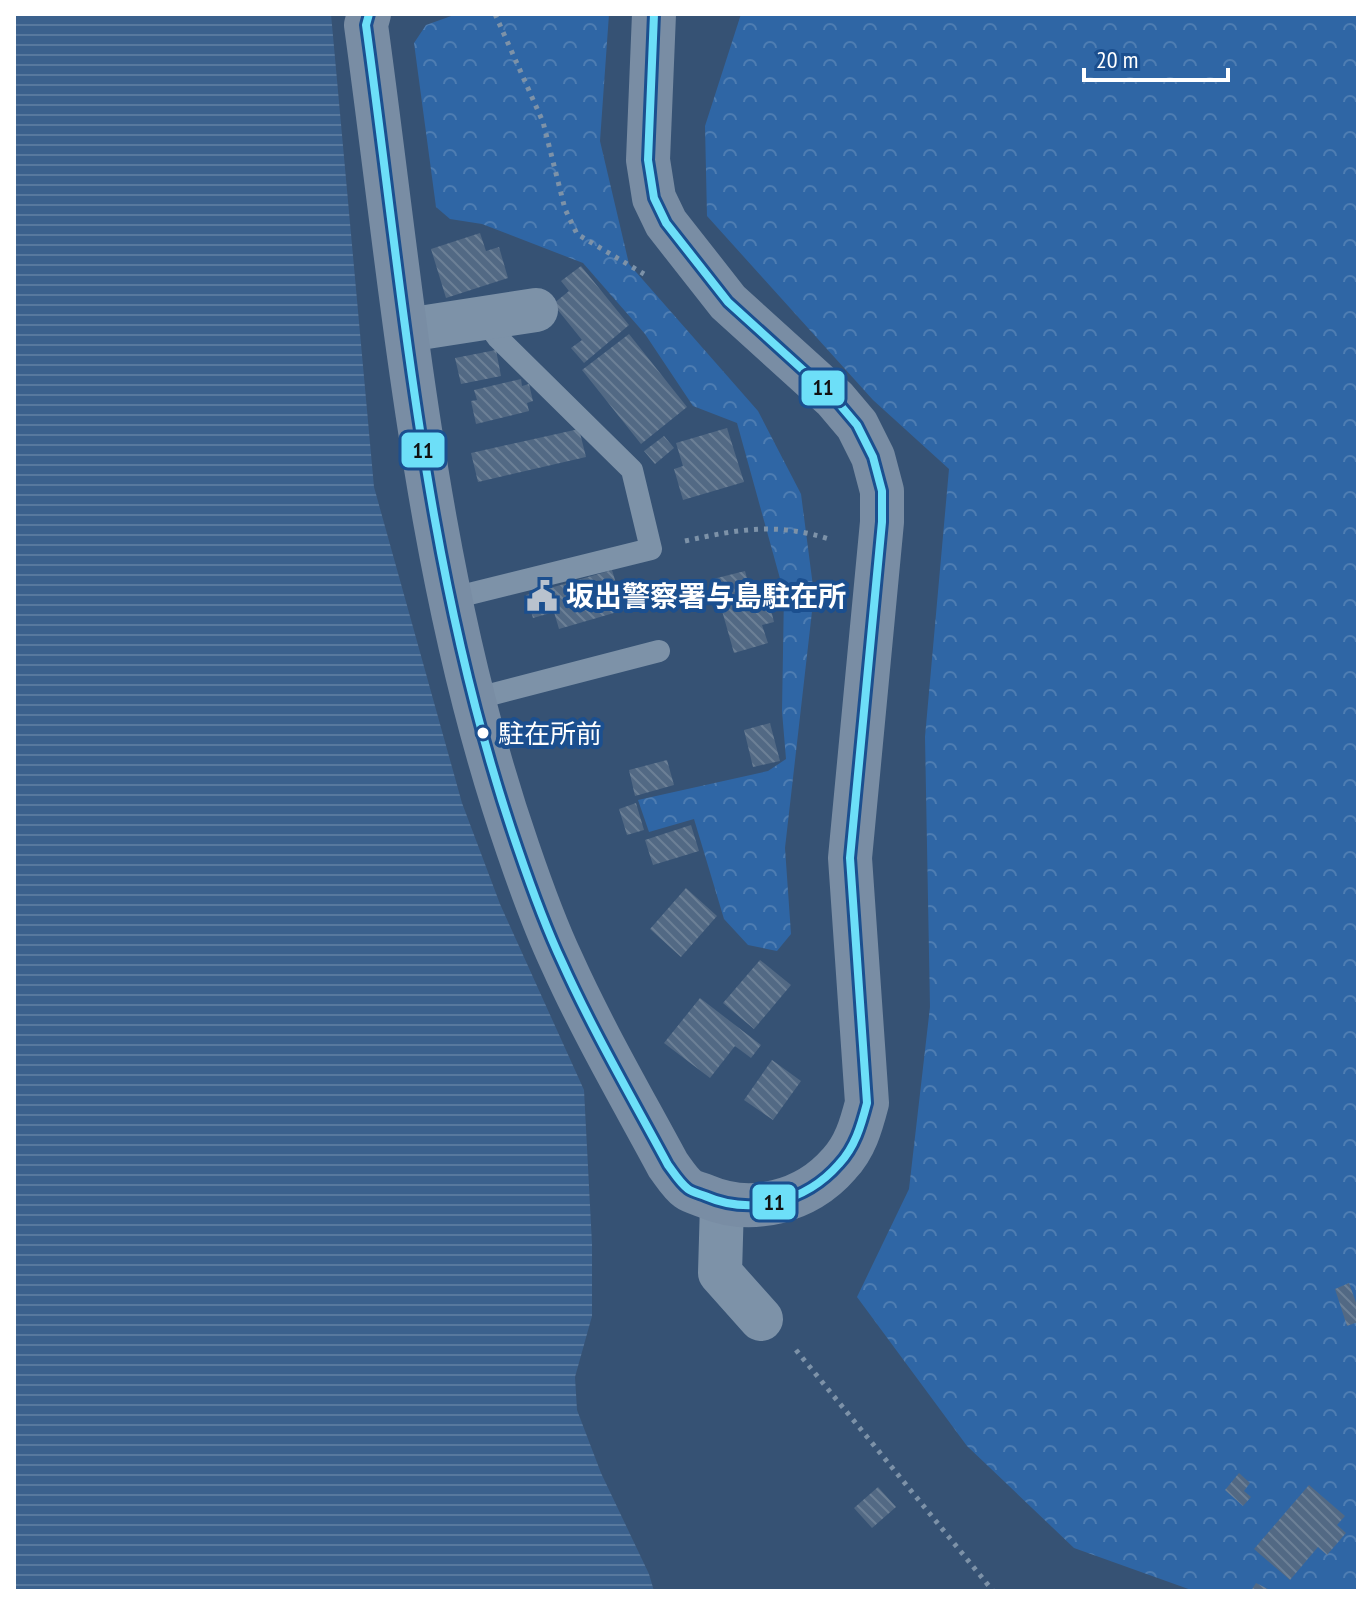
<svg xmlns="http://www.w3.org/2000/svg" width="1372" height="1605" viewBox="0 0 1372 1605" font-family="'PT Sans Narrow','Noto Sans JP',sans-serif">
	<style>
		.forest { fill: url(#forest-crowns) }
		.water { fill: url(#water-rules) }
		.building { fill: url(#building-back-hatch) }
		.lines { fill: none; stroke-linecap: round; stroke-linejoin: round }
		.path { stroke: #7d92a8; stroke-width: 5; stroke-dasharray: 4 6; stroke-linecap: butt }
		.service { stroke: #7d92a8; stroke-width: 22 }
		.minor { stroke: #7d92a8; stroke-width: 44 }
		.secondary { stroke: #798da4; stroke-width: 44 }
		.bus-1-casing { stroke: #1b4f8f; stroke-width: 14 }
		.bus-1 { stroke: #6ddff8; stroke-width: 8 }
		.bus-dot { fill: #fff; stroke: #1b4f8f; stroke-width: 3 }
		.labels { text-anchor: middle; stroke-width: 8; stroke-linejoin: round; paint-order: stroke }
		.bus-label { font-size: 26px; fill: #fff; stroke: #1b4f8f; text-anchor: start }
		.poi-label { font-size: 28px; font-weight: bold; fill: #fff; stroke: #1b4f8f; text-anchor: start }
		.line-badge { stroke: #1b4f8f; stroke-width: 3 }
		.pale-badge-label { font-size: 22px; text-anchor: middle; font-weight: bold; fill: #111 }
	</style>
	<defs>
		<pattern id="forest-crowns" width="20" height="18" patternUnits="userSpaceOnUse" patternTransform="scale(2)"><rect width="20" height="18" fill="#2f66a5"/><path d="M2 6a3 3 0 1 1 6 0M12 15a3 3 0 1 1 6 0" fill="none" stroke="#4e7db2"/></pattern>
		<pattern id="water-rules" width="6" height="5" patternUnits="userSpaceOnUse" patternTransform="scale(2)"><rect width="6" height="5" fill="#3b618d"/><path d="M0 2.5h6" fill="none" stroke="#58799e"/></pattern>
		<pattern id="building-back-hatch" width="6" height="6" patternUnits="userSpaceOnUse" patternTransform="scale(2)"><rect width="6" height="6" fill="#526984"/><path d="M-1 5l2 2M0 0l6 6M5-1l2 2" fill="none" stroke="#6c8096"/></pattern>
	</defs>
	<rect width="100%" height="100%" fill="#365274"/>
	<!-- forest -->
	<path class="forest" d="M457 14H609L600 141 629 264 758 411 801 494 814 594 785 848 791 934 777 951 748 945 724 919 694 819 649 832 638 800 768 771 786 759 782 711 784 593 737 423 693 406 645 334 583 263 482 224 450 219 436 207 414 43 426 25Z
		M741 14H1358V1591H1194L1074 1548 967 1446 857 1297 909 1189 930 1007 925 737 949 469 873 400 707 216 705 126Z"/>
	<!-- water -->
	<path class="water" d="M14 14H331L374 487 462 803 500 904 584 1090 592 1244V1316L575 1377 577 1410 601 1473 649 1574 654 1591H14Z"/>
	<!-- building -->
	<path class="building" d="M480 233 486 251 499 247 508 278 446 298 431 249Z
		M581 266 629 325 584 363 571 348 582 340 553 304 569 291 561 281Z
		M629 334 687 407 641 444 582 370Z
		M496 350 501 376 461 384 455 358Z
		M521 379 522 386 529 384 533 401 527 403 529 411 476 424 471 401 477 400 474 390Z
		M727 428 744 482 683 500 674 469 683 466 676 443Z
		M579 429 586 457 478 482 471 453Z
		M664 436 674 448 655 464 644 451Z
		M612 570 624 610 559 629 554 612 533 618 526 595Z
		M745 571 756 611 770 606 774 622 762 625 768 643 734 653 713 579Z
		M770 723 780 761 753 767 744 730Z
		M667 760 674 785 635 796 629 770Z
		M636 803 644 830 627 835 619 809Z
		M691 825 699 851 653 865 645 840Z
		M686 888 717 916 681 957 650 929Z
		M760 960 791 985 754 1029 723 1003Z
		M700 998 761 1045 751 1058 735 1046 710 1078 664 1043Z
		M772 1060 801 1081 773 1120 744 1100Z
		M1349 1283 1358 1308V1322L1347 1326 1335 1289Z
		M1239 1473 1250 1483 1244 1491 1251 1497 1243 1506 1225 1490Z
		M1309 1485 1345 1516 1337 1525 1346 1533 1327 1555 1318 1547 1290 1580 1254 1549Z
		M878 1487 896 1507 872 1528 854 1508Z
		M1256 1583 1272 1591H1251Z"/>
	<g class="lines">
		<!-- path -->
		<path class="path" d="M495 14 543 122 565 209 577 234 644 274
			M685 541C740 529 778 522 832 540
			M796 1350 993 1591"/>
		<!-- service -->
		<path class="service" d="M449 599 651 549 632 470 498 338 484 319
			M474 699 659 651"/>
		<!-- minor -->
		<path class="minor" d="M407 330 536 310
			M722 1204 720 1273 761 1319"/>
		<!-- secondary -->
		<path class="secondary" d="M369 14 366 25C404 302 426 584 518 849 531 887 545 926 562 962 593 1031 632 1098 668 1165 674 1173 680 1183 688 1189 692 1192 700 1194 705 1196 751 1216 806 1202 839 1164 855 1147 861 1126 867 1103L850 858 882 522V491L873 457 857 425 835 399 728 302 666 223 654 198 648 160 654 14"/>
		<defs>
			<path id="bus-1" d="M369 14 366 25C404 302 426 584 518 849 531 887 545 926 562 962 593 1031 632 1098 668 1165 674 1173 680 1183 688 1189 692 1192 700 1194 705 1196 751 1216 806 1202 839 1164 855 1147 861 1126 867 1103L850 858 882 522V491L873 457 857 425 835 399 728 302 666 223 654 198 648 160 654 14"/>
		</defs>
		<!-- bus-1 casing -->
		<use href="#bus-1" class="bus-1-casing"/>
		<!-- bus-1 -->
		<use href="#bus-1" class="bus-1"/>
	</g>
	<!-- icons -->
	<defs>
		<symbol id="civic-bare" viewBox="-9 -9 18 18"><path d="M-.6-6.5H3V-4.5H.6V-3L4-1V1h2V6H-6V1h2V-1L-.6-3ZM-1.2 2.5V6h2.4V2.5Z" fill="#b9c2ce" stroke="#1b4f8f" stroke-width="2.5" paint-order="stroke"/></symbol>
	</defs>
	<g fill-rule="evenodd">
		<use href="#civic-bare" x="520" y="574" width="44" height="44"/>
	</g>
	<!-- markers -->
	<circle class="bus-dot" cx="483" cy="733" r="7"/>
	<g class="labels">
		<!-- bus labels -->
		<g class="bus-label">
			<text x="498" y="743">駐在所前</text>
		</g>
		<!-- poi labels -->
		<g class="poi-label">
			<text x="566" y="606">坂出警察署与島駐在所</text>
		</g>
	</g>
	<g class="line-badge">
		<rect x="800" y="369" width="46" height="38" rx="8" fill="#6ddff8"/>
		<rect x="400" y="431" width="46" height="38" rx="8" fill="#6ddff8"/>
		<rect x="751" y="1183" width="46" height="38" rx="8" fill="#6ddff8"/>
	</g>
	<g class="pale-badge-label">
		<text x="823" y="395">11</text>
		<text x="423" y="458">11</text>
		<text x="774" y="1210">11</text>
	</g>
	<!-- border -->
	<rect width="1372" height="1605" fill="none" stroke="#ffffff" stroke-width="32"/>
	<!-- scale -->
	<path d="M1084 68v12h144v-12" fill="none" stroke="#ffffff" stroke-width="4"/>
	<text x="1096" y="68" font-size="24" fill="#ffffff" stroke="#1b4f8f" stroke-width="6" paint-order="stroke">20 m</text>
</svg>
